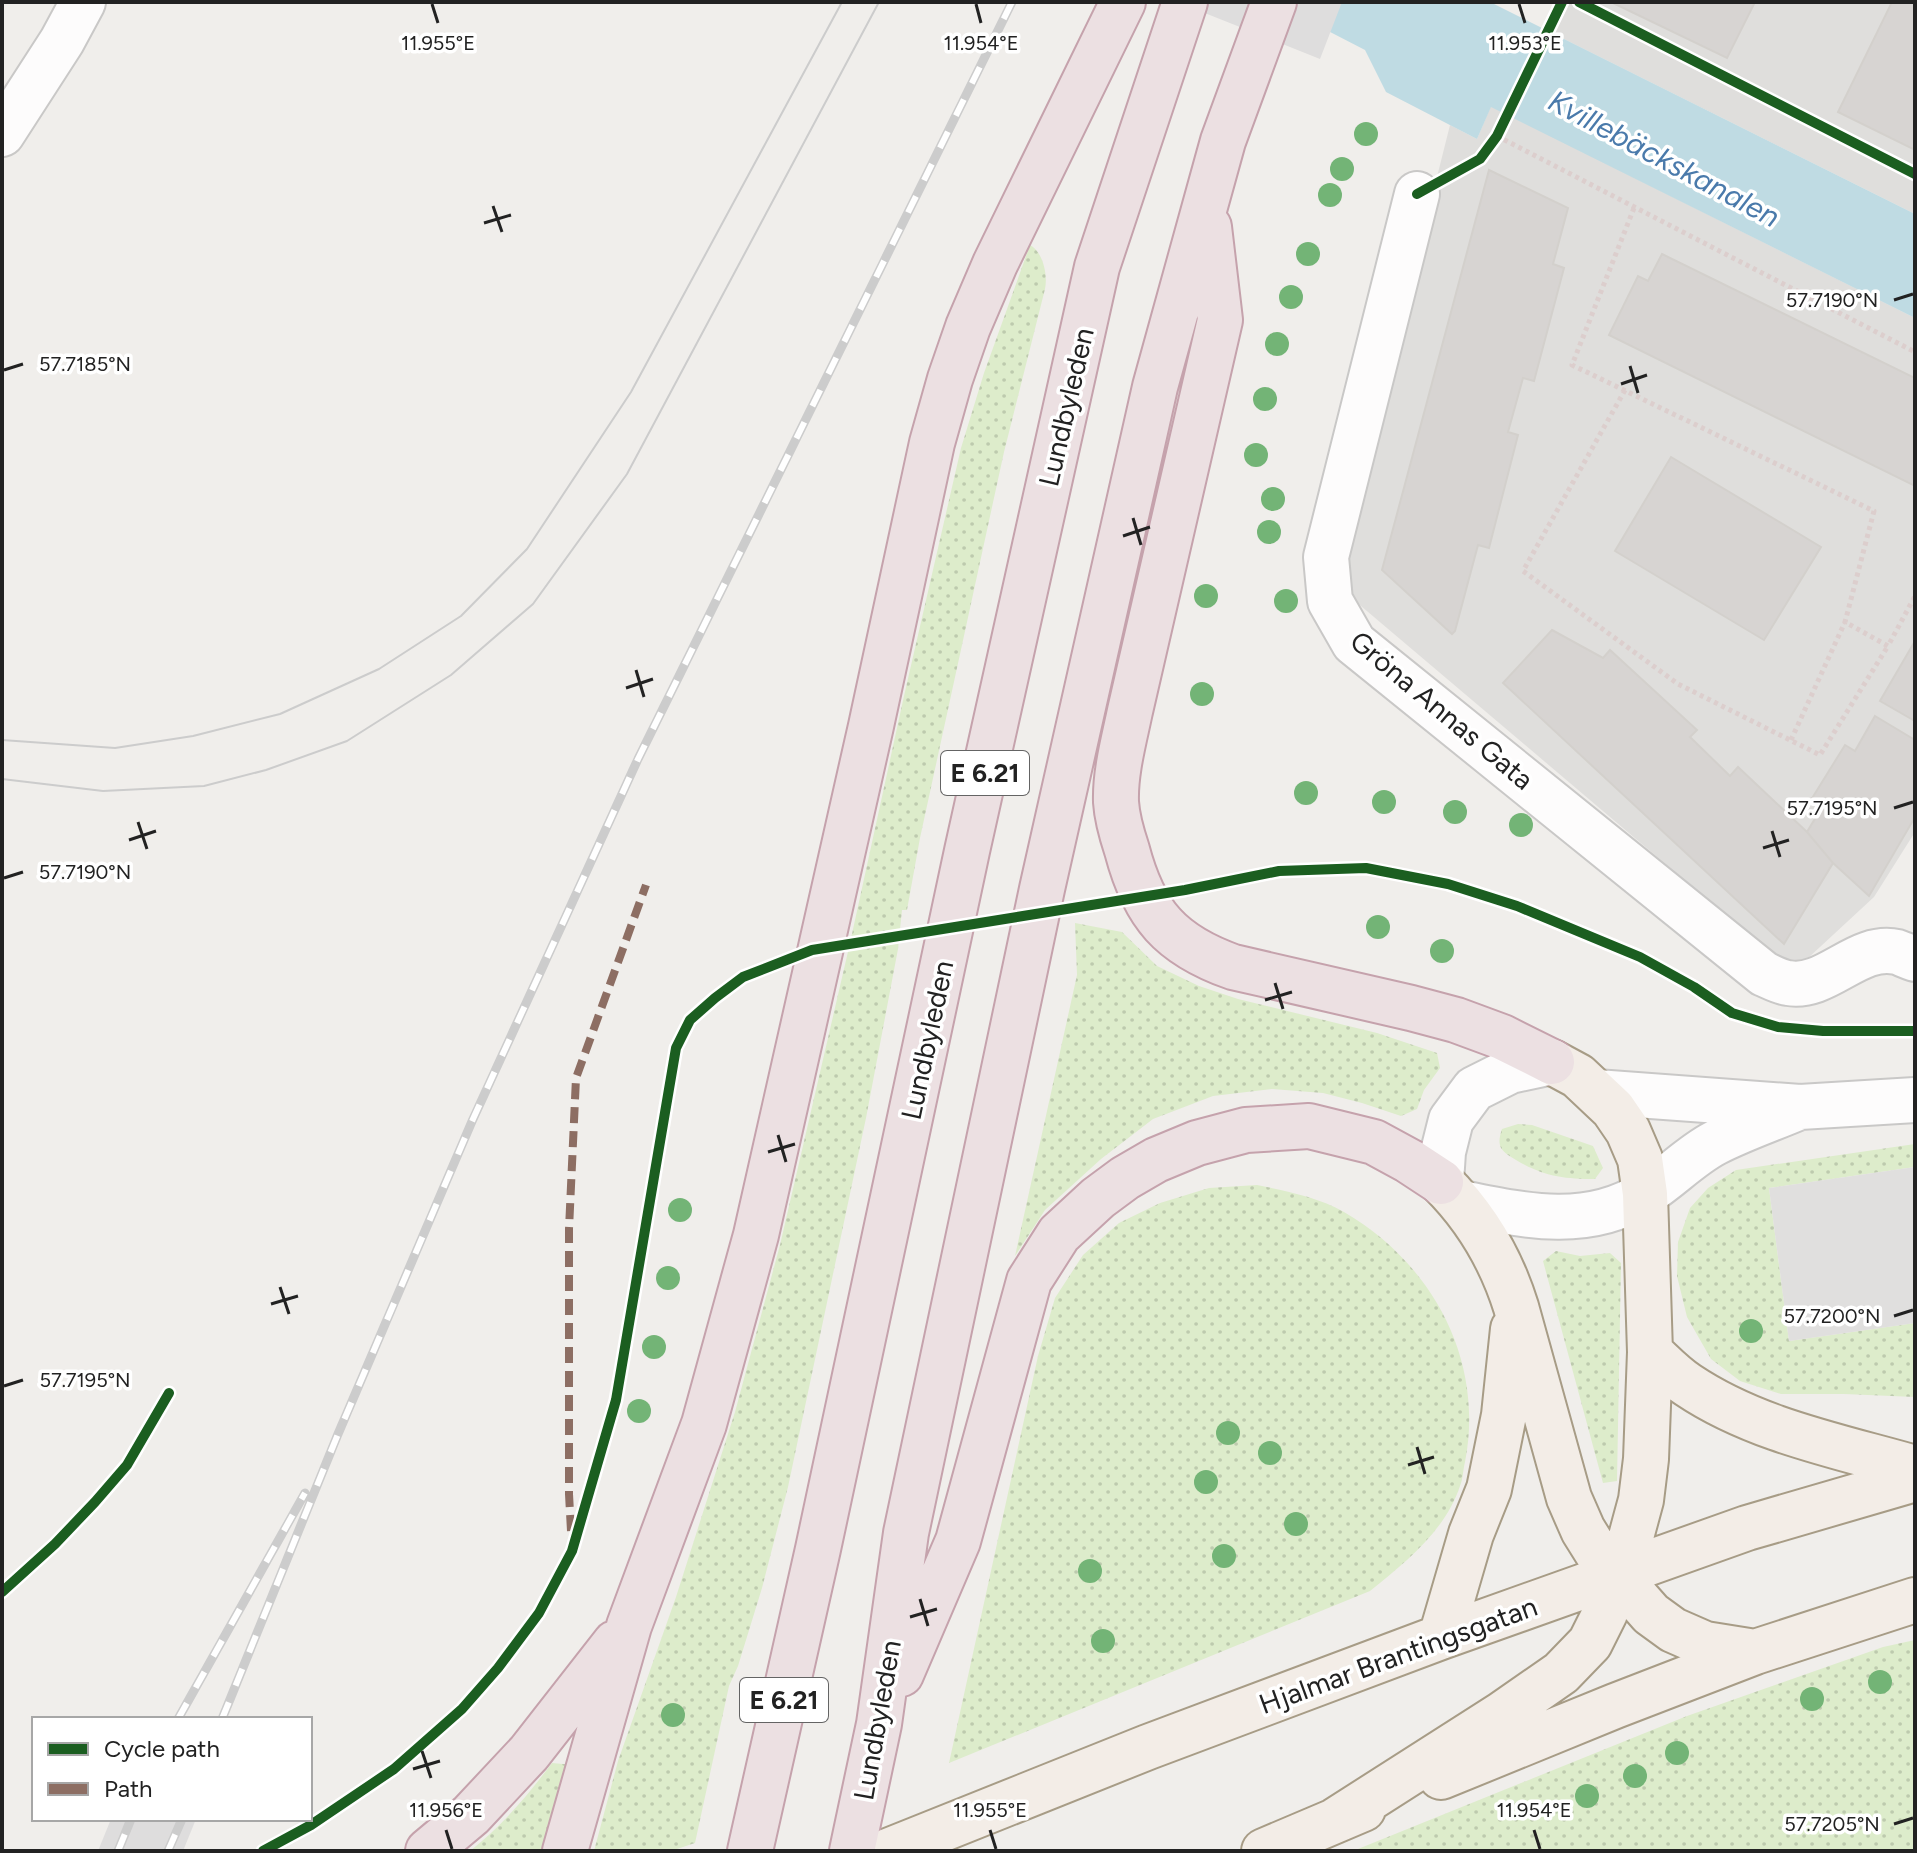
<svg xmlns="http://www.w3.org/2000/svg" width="1917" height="1853" viewBox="0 0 1917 1853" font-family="Figtree,sans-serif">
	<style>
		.residential { fill: #dfdedc }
		.grass { fill: url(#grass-dots) }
		.parking { fill: #e0dfde }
		.water { fill: #bfdbe3 }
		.pier { fill: #dedddd }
		.building { fill: #d7d4d2; stroke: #d3d0cc; stroke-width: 2 }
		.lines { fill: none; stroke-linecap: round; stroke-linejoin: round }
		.minor-casing { stroke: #c9c8c7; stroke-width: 48 }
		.major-casing { stroke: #a79c86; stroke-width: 48 }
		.highway-casing { stroke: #c5a2ac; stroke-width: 48 }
		.path { stroke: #dccecd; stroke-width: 5; stroke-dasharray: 4 4; stroke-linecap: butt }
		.minor { stroke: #fdfcfc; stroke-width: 44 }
		.major { stroke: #f3ede7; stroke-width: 44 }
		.highway { stroke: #ece0e2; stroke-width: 44 }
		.tram { stroke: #ccc; stroke-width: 2 }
		.rail-casing { stroke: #ccc; stroke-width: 9 }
		.rail { stroke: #fff; stroke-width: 6; stroke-dasharray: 18; stroke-linecap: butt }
		.quiet { stroke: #8d6e63; stroke-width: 8; stroke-dasharray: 16 8; stroke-linecap: butt }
		.cycleway-casing { stroke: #fff; stroke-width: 15 }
		.cycleway { stroke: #1b5e20; stroke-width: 10 }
		.tree { fill: #73b476 }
		.ticks { fill: none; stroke: #222; stroke-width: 3 }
		.labels { text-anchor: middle; stroke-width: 7; stroke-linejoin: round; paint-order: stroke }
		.shield { fill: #fff; stroke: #646464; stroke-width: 2 }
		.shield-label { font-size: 26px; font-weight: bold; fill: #222 }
		.street-label { font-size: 28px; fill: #222; stroke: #fff }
		.water-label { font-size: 30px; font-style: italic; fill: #4a7aab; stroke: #fff }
		.ticks-label { font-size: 20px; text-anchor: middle; fill: #222; stroke: #fff; stroke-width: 7; stroke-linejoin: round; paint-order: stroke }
	</style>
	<defs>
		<pattern id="grass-dots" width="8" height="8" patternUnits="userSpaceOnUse" patternTransform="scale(2)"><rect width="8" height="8" fill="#ddeccb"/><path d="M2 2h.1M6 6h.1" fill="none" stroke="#bdcaae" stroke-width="1.8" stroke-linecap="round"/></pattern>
	</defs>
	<rect width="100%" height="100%" fill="#f0eeeb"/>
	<!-- residential -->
	<path class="residential" d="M1569 2H1915V214L1554 34Z
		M1491 106 1915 318V832L1874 897 1793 972 1335 584 1450 125 1477 139Z"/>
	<!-- grass -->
	<path class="grass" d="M1030 245C1043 252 1048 275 1045 289L1004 452 920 838 907 910H902L898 949 866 1118 788 1487 762 1588 738 1666 729 1686 695 1843 671 1851H594L618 1761 676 1597 735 1412 780 1245 850 943 904 696 961 448 984 373Z
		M1075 923 1122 932 1157 966 1199 986 1238 999 1377 1033 1437 1053 1440 1068 1424 1090 1417 1109 1401 1116 1362 1103 1323 1093 1272 1089 1213 1096 1153 1119 1101 1159 1045 1210 1015 1256 1077 975Z
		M1518 1124 1532 1125 1593 1146 1603 1168 1595 1179C1563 1179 1543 1176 1516 1160 1511 1157 1504 1153 1501 1148 1498 1142 1500 1135 1502 1129Z
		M1915 1144V1167L1769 1188 1789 1341 1915 1323V1397L1844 1394H1781L1740 1381 1711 1359 1687 1317 1677 1276 1678 1242 1690 1208 1708 1188 1736 1170Z
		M1257 1185C1286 1191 1318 1197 1344 1212 1432 1263 1485 1360 1465 1462 1463 1470 1463 1479 1460 1486 1445 1531 1406 1562 1370 1591L949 1763 1038 1356 1055 1298 1083 1255 1119 1223 1160 1203 1209 1188Z
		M1556 1251 1580 1256 1610 1253 1621 1263 1617 1481 1603 1483 1543 1261Z
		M1915 1640V1851H1353L1687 1716 1883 1647Z
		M552 1763 574 1765 545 1851H470C502 1826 528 1795 552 1763Z"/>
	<!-- parking -->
	<path class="parking" d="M1915 1167V1323L1789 1341 1769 1188Z"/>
	<!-- water -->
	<path class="water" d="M1272 2H1490L1915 214V318L1491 107 1477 139 1386 92 1365 50Z"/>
	<!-- pier -->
	<path class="pier" d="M1177 2H1342L1320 59Z
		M111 1819H196L183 1851H98Z"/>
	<!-- building -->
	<path class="building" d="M1611 2H1755L1727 58Z
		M1892 2H1915V150L1838 112Z
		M1489 170 1568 208 1553 264 1564 268 1534 381 1523 378 1508 432 1518 435 1489 548 1478 545 1455 631 1452 634 1382 570Z
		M1662 254 1915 378V486L1609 335 1638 276 1648 281Z
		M1671 457 1821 547 1764 640 1615 551Z
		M1552 630 1603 658 1610 650 1697 730 1690 737 1730 776 1738 767 1807 832 1833 863 1784 944 1503 683Z
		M1915 641V721L1880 701Z
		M1875 716 1915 740V817L1869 896 1833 863 1807 832 1822 807 1811 800 1845 745 1855 751Z"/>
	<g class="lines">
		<defs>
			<path id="minor" d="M2 134 62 41 83 2
				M1417 194 1326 557 1330 601 1354 643 1764 974C1771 977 1780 982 1788 983 1827 990 1857 943 1897 952 1903 954 1909 957 1915 959
				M1596 1092 1800 1107 1915 1100
				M1441 1182 1443 1152 1451 1120 1474 1089 1510 1071 1552 1062
				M1462 1203C1525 1216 1588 1230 1646 1193 1670 1178 1690 1156 1715 1143 1742 1129 1772 1119 1800 1107"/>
			<path id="major" d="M1441 1182C1476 1217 1501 1259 1516 1307L1569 1498 1583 1530 1598 1554 1651 1614 1673 1630 1705 1644 1755 1652
				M1650 1352C1662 1363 1674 1376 1688 1385 1755 1430 1838 1446 1915 1468
				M1441 1637 1471 1534 1489 1489 1504 1415 1513 1329
				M1441 1777 1615 1706 1755 1652 1915 1600
				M1336 1820 1502 1714 1561 1673 1590 1643 1605 1613 1631 1537 1641 1500 1646 1459 1650 1352 1645 1194 1640 1159 1628 1131 1613 1109 1578 1076 1552 1062
				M888 1851 1148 1747 1441 1637 1747 1528 1915 1479
				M1264 1851 1363 1809"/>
			<path id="highway" d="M1209 227 1220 320 1130 711C1124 740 1115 772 1116 802 1117 818 1122 835 1127 850 1144 915 1171 945 1233 967L1411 1008 1456 1020 1502 1037 1552 1062
				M901 1674 958 1541 1029 1281 1059 1234 1098 1198 1125 1178 1156 1160 1197 1143 1246 1130 1309 1126 1374 1142 1409 1161 1441 1182
				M428 1851 471 1815 529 1753 615 1643
				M565 1851 629 1626 704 1424 756 1235 871 726 932 443 950 379 968 327 995 264 1123 2
				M750 1851 818 1549 967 851 1097 267 1185 2
				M852 1851 879 1724 906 1533 1042 889 1155 387 1223 141 1274 2"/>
		</defs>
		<!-- minor casing -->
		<use href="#minor" class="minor-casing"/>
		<!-- major casing -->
		<use href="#major" class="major-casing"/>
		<!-- highway casing -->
		<use href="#highway" class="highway-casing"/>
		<!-- path -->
		<path class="path" d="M1497 136 1915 352
			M1634 208 1572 365 1874 511 1845 622 1888 646 1915 596
			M1625 390 1523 571 1678 684 1820 755 1888 646
			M1791 740 1845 622"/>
		<!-- minor -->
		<use href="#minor" class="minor"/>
		<!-- major -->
		<use href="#major" class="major"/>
		<!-- highway -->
		<use href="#highway" class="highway"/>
		<!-- tram -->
		<path class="tram" d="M2 740 115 748 193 736 280 714 379 669 461 616 527 549 631 392 842 2
			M2 779 103 791 204 786 266 770 347 741 451 675 533 604 627 474 879 2"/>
		<defs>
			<path id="rail" d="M178 1719 305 1493
				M222 1719 338 1434 473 1119 638 759 1012 2
				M118 1851 131 1819
				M168 1851 182 1819"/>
		</defs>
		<!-- rail casing -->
		<use href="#rail" class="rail-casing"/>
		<!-- rail -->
		<use href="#rail" class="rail"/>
		<!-- quiet -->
		<path class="quiet" d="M571 1531 569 1494V1229L576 1078 646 885"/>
		<defs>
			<path id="cycleway" d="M1579 2 1915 174
				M1417 194 1480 159 1497 136 1562 2
				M2 1592 55 1544 95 1502 127 1465 169 1393
				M263 1851 311 1825 394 1769 462 1709 498 1668 539 1613 572 1551 616 1400 676 1048 690 1020 715 998 743 977 812 950 1185 890 1279 871 1366 868 1448 884 1517 906 1640 957 1694 987 1732 1013 1778 1027 1823 1031H1915"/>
		</defs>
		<!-- cycleway casing -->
		<use href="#cycleway" class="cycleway-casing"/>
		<!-- cycleway -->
		<use href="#cycleway" class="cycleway"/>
	</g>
	<!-- trees -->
	<g class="tree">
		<circle cx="1366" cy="134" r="12"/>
		<circle cx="1342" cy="169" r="12"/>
		<circle cx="1330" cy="195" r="12"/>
		<circle cx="1308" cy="254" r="12"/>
		<circle cx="1291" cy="297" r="12"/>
		<circle cx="1277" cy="344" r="12"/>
		<circle cx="1265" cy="399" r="12"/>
		<circle cx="1256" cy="455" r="12"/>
		<circle cx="1273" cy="499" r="12"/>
		<circle cx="1269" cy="532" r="12"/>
		<circle cx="1206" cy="596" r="12"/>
		<circle cx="1286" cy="601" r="12"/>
		<circle cx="1202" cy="694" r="12"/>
		<circle cx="1306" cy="793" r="12"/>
		<circle cx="1384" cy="802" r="12"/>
		<circle cx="1455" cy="812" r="12"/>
		<circle cx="1521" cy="825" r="12"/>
		<circle cx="1378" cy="927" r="12"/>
		<circle cx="1442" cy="951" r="12"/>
		<circle cx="680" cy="1210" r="12"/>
		<circle cx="668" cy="1278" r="12"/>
		<circle cx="1751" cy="1331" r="12"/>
		<circle cx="654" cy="1347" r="12"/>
		<circle cx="639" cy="1411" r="12"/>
		<circle cx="1228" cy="1433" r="12"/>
		<circle cx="1270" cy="1453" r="12"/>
		<circle cx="1206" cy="1482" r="12"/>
		<circle cx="1296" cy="1524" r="12"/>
		<circle cx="1224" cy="1556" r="12"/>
		<circle cx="1090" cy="1571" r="12"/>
		<circle cx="1103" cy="1641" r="12"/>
		<circle cx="1880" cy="1682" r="12"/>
		<circle cx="1812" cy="1699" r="12"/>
		<circle cx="673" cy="1715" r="12"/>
		<circle cx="1677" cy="1753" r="12"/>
		<circle cx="1635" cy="1776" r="12"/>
		<circle cx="1587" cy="1796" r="12"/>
	</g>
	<!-- ticks -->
	<path class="ticks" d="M432 4 438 23M976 4 981 23M1519 4 1525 23M493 206 502 232M484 223 511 215M1894 300 1913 294M1630 366 1638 393M4 370 23 364M1621 384 1647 375M1133 518 1141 545M1123 536 1150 527M636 670 644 697M626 688 653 679M1894 808 1913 802M138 822 147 849M1772 831 1780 857M129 840 156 831M1763 848 1789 840M4 878 23 872M1275 983 1283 1009M1265 1000 1292 992M778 1135 786 1162M768 1152 795 1144M280 1287 289 1314M271 1304 298 1296M1894 1316 1913 1310M4 1386 23 1380M1417 1447 1425 1474M1408 1465 1434 1457M920 1599 928 1626M910 1617 937 1609M422 1751 431 1778M413 1769 440 1761M1894 1824 1913 1818M446 1830 452 1849M990 1830 996 1849M1534 1830 1540 1849"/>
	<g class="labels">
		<!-- shield labels -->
		<g class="shield">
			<rect x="941" y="751" width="88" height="44" rx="6"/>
			<rect x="740" y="1678" width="88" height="44" rx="6"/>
		</g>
		<g class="shield-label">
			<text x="985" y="782">E 6.21</text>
			<text x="784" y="1709">E 6.21</text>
		</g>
		<!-- street labels -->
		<g class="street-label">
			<text transform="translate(1066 407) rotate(-77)" y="10">Lundbyleden</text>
			<text transform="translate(1442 710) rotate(40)" y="10">Gröna Annas Gata</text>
			<text transform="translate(927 1040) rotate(-78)" y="10">Lundbyleden</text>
			<text transform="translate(1398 1655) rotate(-20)" y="10">Hjalmar Brantingsgatan</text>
			<text transform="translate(877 1720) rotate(-80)" y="10">Lundbyleden</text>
		</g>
		<!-- water labels -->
		<g class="water-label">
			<text transform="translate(1664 159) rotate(28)" y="10">Kvillebäckskanalen</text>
		</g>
	</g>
	<g class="ticks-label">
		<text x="438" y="50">11.955°E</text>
		<text x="981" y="50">11.954°E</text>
		<text x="1525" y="50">11.953°E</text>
		<text x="1832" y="307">57.7190°N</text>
		<text x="85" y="371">57.7185°N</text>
		<text x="1832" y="815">57.7195°N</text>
		<text x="85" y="879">57.7190°N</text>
		<text x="1832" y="1323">57.7200°N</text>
		<text x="85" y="1387">57.7195°N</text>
		<text x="446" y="1817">11.956°E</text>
		<text x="990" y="1817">11.955°E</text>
		<text x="1534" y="1817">11.954°E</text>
		<text x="1832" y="1831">57.7205°N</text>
	</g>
	<!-- border -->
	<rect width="1917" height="1853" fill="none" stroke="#222222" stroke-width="8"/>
	<!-- legend -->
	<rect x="32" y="1717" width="280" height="104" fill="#ffffff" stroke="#a7a7a7" stroke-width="2"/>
	<rect x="48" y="1743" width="40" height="12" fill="#1b5e20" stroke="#a7a7a7" stroke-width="2"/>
	<text x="104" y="1757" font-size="24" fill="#222222">Cycle path</text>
	<rect x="48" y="1783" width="40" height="12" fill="#8d6e63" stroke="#a7a7a7" stroke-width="2"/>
	<text x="104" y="1797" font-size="24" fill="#222222">Path</text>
</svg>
